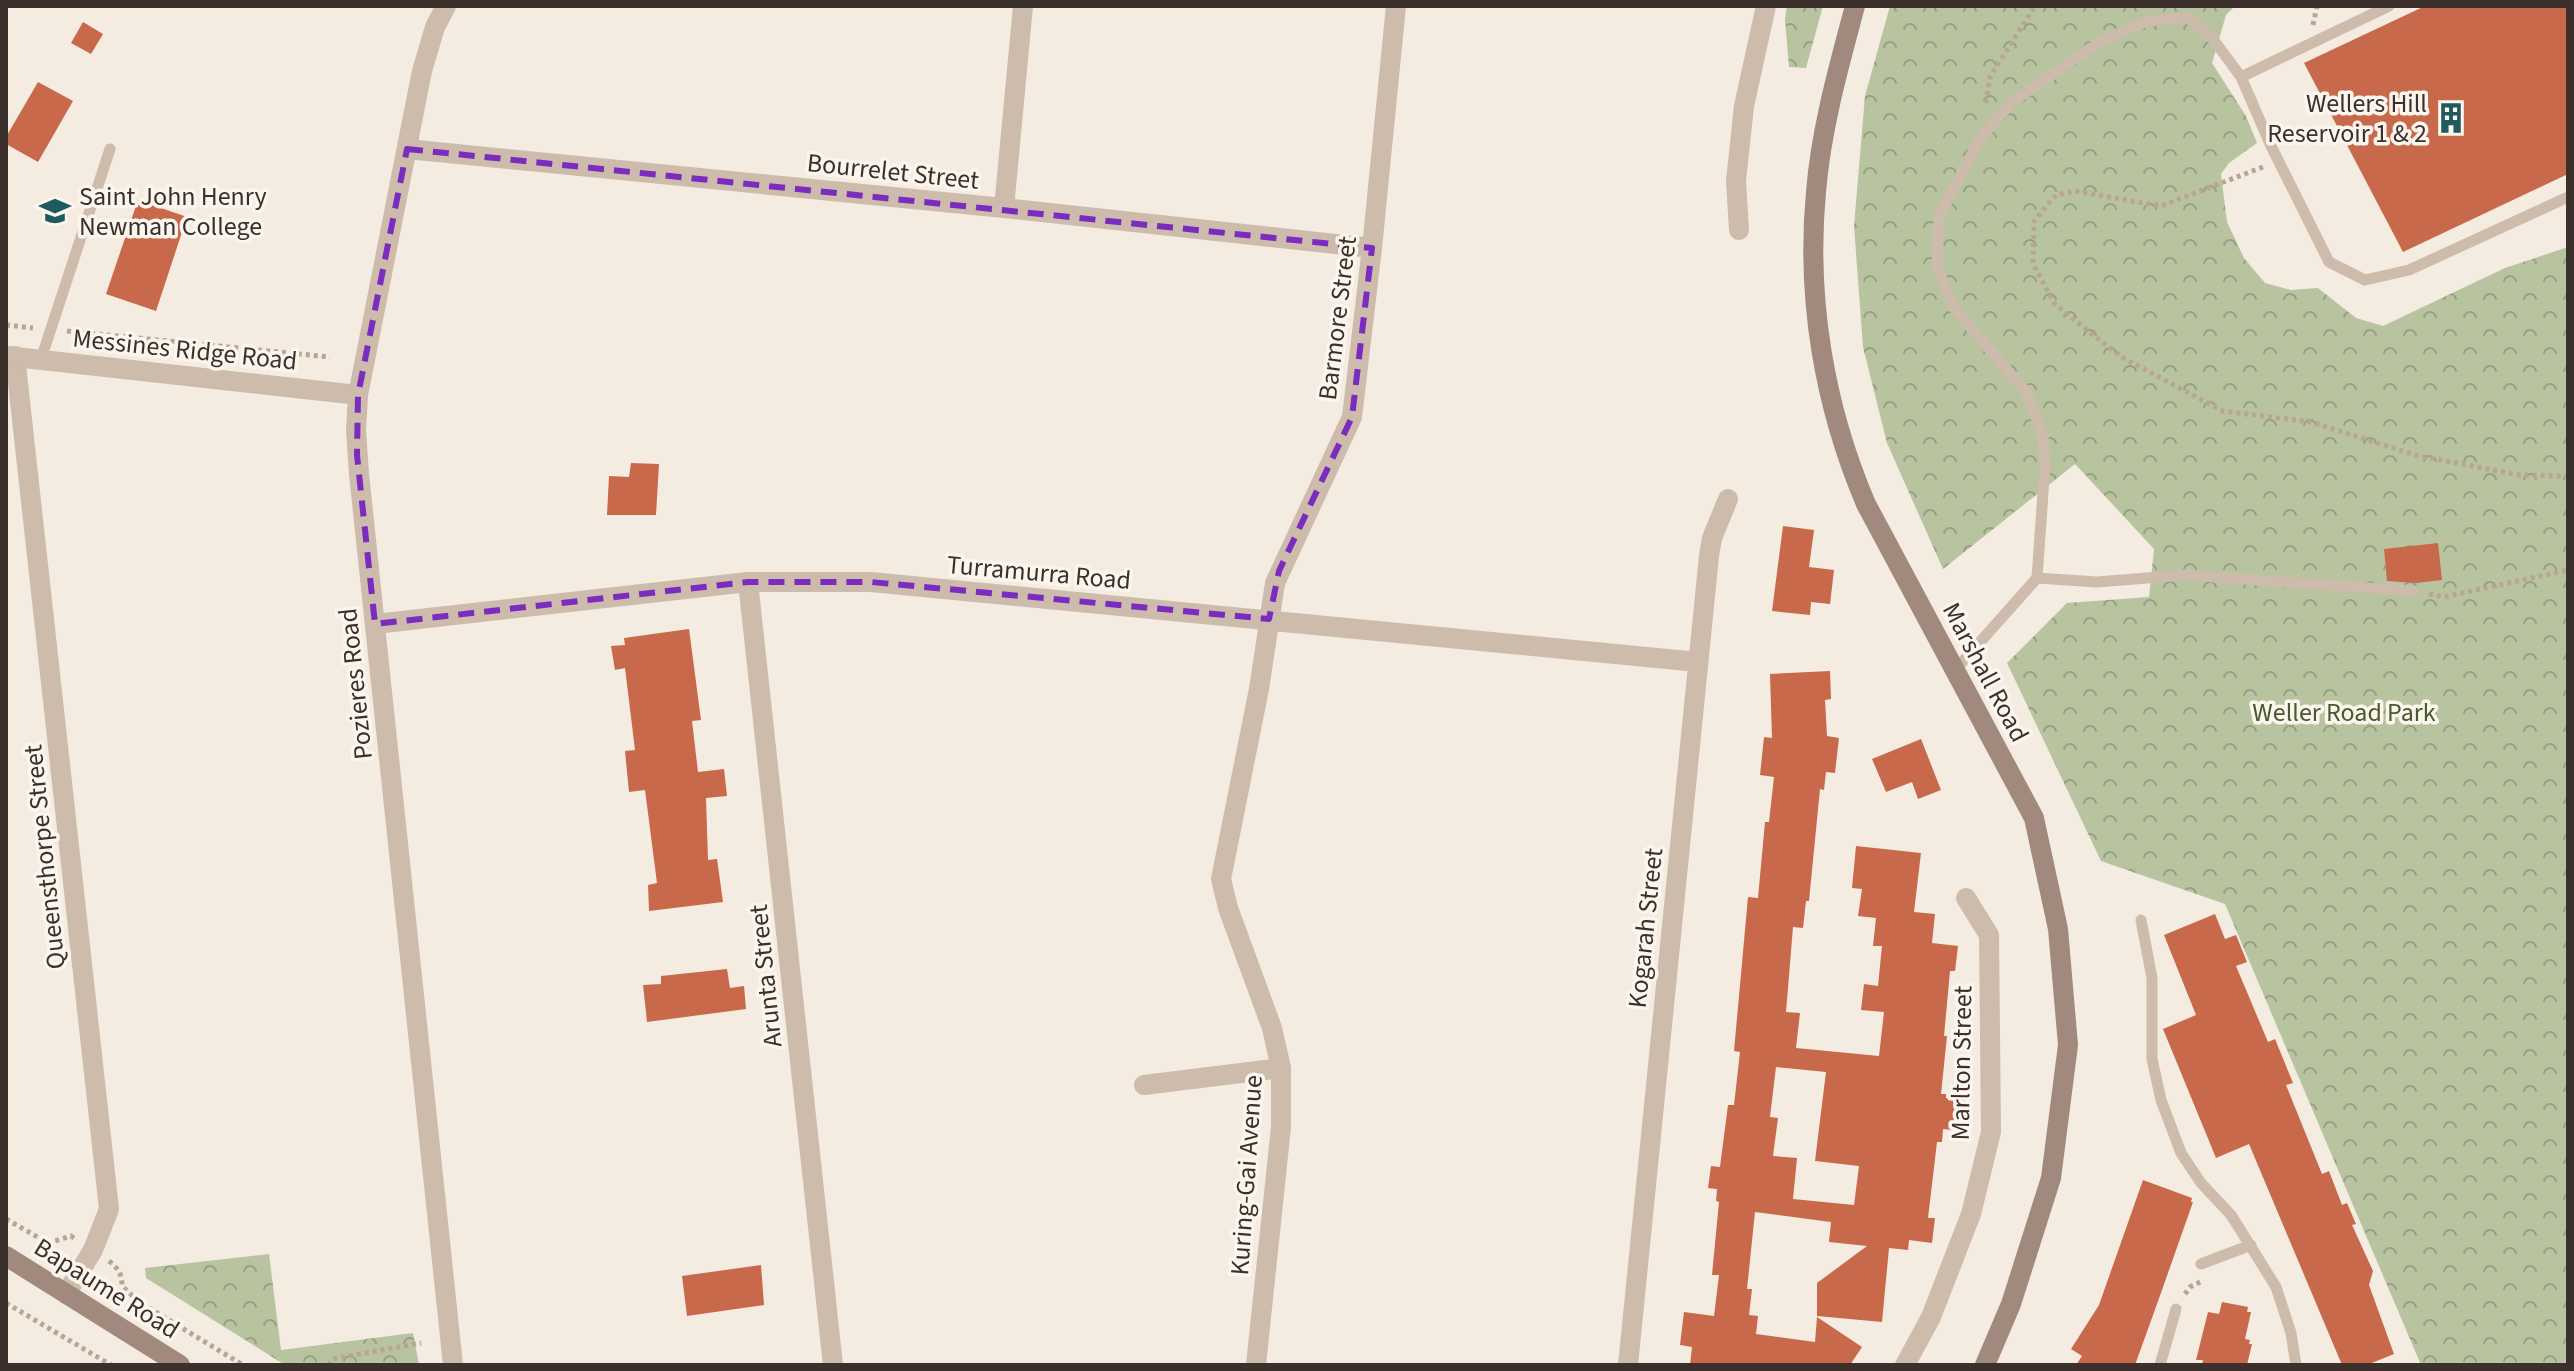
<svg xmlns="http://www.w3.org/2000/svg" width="2574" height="1371" viewBox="0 0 2574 1371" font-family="'Source Sans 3',sans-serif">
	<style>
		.forest { fill: url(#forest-crowns) }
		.building { fill: #c8694b; fill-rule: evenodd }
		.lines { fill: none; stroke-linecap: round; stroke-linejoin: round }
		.path { stroke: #b9a596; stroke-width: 5; stroke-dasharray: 4 4; stroke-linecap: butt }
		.service { stroke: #cdbbac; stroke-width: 11 }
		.minor { stroke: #cdbbac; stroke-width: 20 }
		.tertiary { stroke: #cdbbac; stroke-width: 20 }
		.secondary { stroke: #a18a7d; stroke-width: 20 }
		.marked { fill: none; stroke: #7b2cbf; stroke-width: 6; stroke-dasharray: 16 10; stroke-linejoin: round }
		.labels { text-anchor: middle; stroke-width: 7; stroke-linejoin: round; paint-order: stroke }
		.poi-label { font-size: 26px; fill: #3b302b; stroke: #fbf5ee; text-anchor: end }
		.street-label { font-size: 26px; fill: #3b302b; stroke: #fbf5ee }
		.park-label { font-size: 26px; fill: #4a5a2e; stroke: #fbf5ee }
	</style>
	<defs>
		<pattern id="forest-crowns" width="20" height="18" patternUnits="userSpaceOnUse" patternTransform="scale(2)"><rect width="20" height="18" fill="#b8c4a0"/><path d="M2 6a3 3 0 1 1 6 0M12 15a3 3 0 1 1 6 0" fill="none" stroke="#97a083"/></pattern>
	</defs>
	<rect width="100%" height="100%" fill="#f4ebe1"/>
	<!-- forest -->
	<path class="forest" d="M1787 6H1823L1806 68 1789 67 1785 19Z
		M1890 6H2235L2226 15 2212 63 2246 116 2257 143 2229 163 2221 174 2227 222 2244 258 2265 283 2291 290 2318 288 2356 318 2383 326 2505 268 2568 247V1365H2421L2225 904 2101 861 2007 663 2067 603 2149 597 2154 549 2075 464 1943 569 1887 443 1863 347 1854 226 1865 96Z
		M269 1254 281 1350 413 1333 419 1365H285L146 1278 145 1268Z"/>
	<!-- building -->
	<path class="building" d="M2425 6H2568V174L2403 252 2304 63Z
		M83 22 103 34 91 54 71 43Z
		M38 82 73 101 38 162 6 144V137Z
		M138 200 187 217 156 311 106 294Z
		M631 463 659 464 656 515H607L609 476 629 477Z
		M1783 526 1814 530 1809 567 1834 570 1830 604 1811 602 1810 615 1772 611Z
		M2438 543 2442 580 2416 583 2387 581 2384 549Z
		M689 629 701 720 692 721 698 772 724 769 727 796 706 798 708 860 717 859 723 902 649 911 648 885 657 883 645 790 629 792 625 751 635 750 625 668 615 670 611 646 625 645 624 638Z
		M1830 671 1831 699 1825 700 1827 736 1839 738 1835 773 1826 772 1824 790 1820 789 1809 901H1806L1803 928 1793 927 1786 1012 1800 1013 1796 1048 1879 1056 1884 1012 1861 1010 1864 984 1878 986 1882 946H1873L1876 918 1858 916 1862 889 1852 888 1856 846 1921 853 1914 912 1935 914 1932 943 1958 946 1955 971H1950L1944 1036H1947L1941 1094H1946V1098L1966 1100 1962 1131 1943 1129 1942 1142H1937L1928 1218H1935L1932 1243 1909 1240 1908 1250 1889 1248 1882 1322 1817 1316V1283L1867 1246 1829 1242 1831 1222 1755 1212 1747 1289H1752L1749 1315 1758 1316 1756 1334 1815 1342 1817 1317 1862 1347 1850 1365H1690L1692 1347 1680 1345 1684 1312 1714 1316 1719 1275H1712L1719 1202 1716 1201 1717 1189 1708 1188 1711 1166 1720 1167 1728 1105H1734L1740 1052 1734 1051 1748 897 1758 898 1765 822H1769L1774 777 1760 775 1764 737 1772 738 1770 674ZM1776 1067 1826 1072 1815 1161 1859 1166 1854 1205 1793 1199 1797 1158 1773 1156 1778 1118 1770 1117Z
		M1921 739 1941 790 1918 799 1912 782 1886 792 1872 759Z
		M2215 914 2225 939 2236 935 2247 962 2236 966 2268 1042 2275 1039 2293 1083 2286 1085 2322 1174 2329 1171 2342 1205 2347 1203 2356 1224 2352 1225 2373 1271 2369 1285 2394 1354 2367 1365H2342L2249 1144 2216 1158 2163 1029 2196 1015 2164 935Z
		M727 969 730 988 744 986 746 1009 647 1022 643 985 661 984V976Z
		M2143 1180 2192 1198 2191 1202H2193L2162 1290 2135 1365H2076L2082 1356 2071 1349 2099 1305Z
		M761 1265 764 1305 687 1316 682 1276Z
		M2222 1302 2248 1307 2247 1312H2251L2245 1339 2250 1340 2249 1344H2252L2247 1365H2202L2203 1360H2196L2208 1312 2219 1314Z"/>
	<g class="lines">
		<!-- path -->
		<path class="path" d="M2313 25 2317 6
			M1986 103 1990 77 2035 6
			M2263 167 2161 206 2075 191 2056 195 2034 221 2033 264 2055 304 2093 335 2125 359 2223 411 2311 422 2415 455 2519 475 2568 476
			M6 325 33 328
			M67 331 330 357
			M2429 594 2444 597 2568 570
			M6 1219 48 1243 71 1236 77 1240
			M109 1261C118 1268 122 1274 122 1286L139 1302 243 1365
			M2185 1294 2190 1287 2202 1281
			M6 1303 111 1365
			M329 1365 332 1359 421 1343"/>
		<!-- service -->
		<path class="service" d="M2241 77 2389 6
			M41 359 110 149
			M2037 578 2097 582 2185 575 2413 591
			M1956 669 2037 578 2045 464 2043 437 2027 393 1954 308 1937 267 1939 216 1980 139 2012 102 2098 43 2147 21 2188 18 2213 39 2241 77 2271 146 2329 262 2365 280 2409 270 2568 197
			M2141 920 2152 978V1059L2161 1100 2181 1153 2201 1183 2231 1215 2276 1287 2291 1333 2296 1365
			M2201 1264 2251 1245
			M2160 1365 2176 1309"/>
		<!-- minor -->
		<path class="minor" d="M446 6 435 27 422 71 358 395 356 430 359 474 453 1365
			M407 149 1004 208 1372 248
			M1004 208 1023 6
			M1739 230 1736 181 1744 106 1766 6
			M15 356 109 1209 93 1250 66 1294
			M748 582 833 1365
			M375 624 748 582H871L1698 662
			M1144 1085 1281 1068
			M1256 1365 1281 1127V1068L1272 1028 1228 908 1221 879 1259 689 1275 583 1352 417 1372 248 1396 6
			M1628 1365 1709 556 1712 538 1728 499
			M1905 1365 1931 1317 1971 1214 1991 1132 1989 935 1966 898"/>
		<!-- tertiary -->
		<path class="tertiary" d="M6 356 358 395"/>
		<!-- secondary -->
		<path class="secondary" d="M1855 6C1839 66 1821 129 1816 192 1806 298 1824 406 1866 504L2034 818 2058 929 2068 1045 2051 1178 2011 1304 1985 1365
			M6 1256 180 1365"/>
	</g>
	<!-- marked area -->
	<path class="marked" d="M407 149 1372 248 1352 417 1279 571 1269 619 871 582H748L375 624 357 455 358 395Z"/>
	<!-- icons -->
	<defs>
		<symbol id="building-bare" viewBox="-9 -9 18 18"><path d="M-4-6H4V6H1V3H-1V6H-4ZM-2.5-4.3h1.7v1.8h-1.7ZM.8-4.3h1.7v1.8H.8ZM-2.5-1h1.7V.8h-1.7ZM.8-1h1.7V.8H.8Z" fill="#1f5a5e" stroke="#fbf5ee" stroke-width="2.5" paint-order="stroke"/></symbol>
		<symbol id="university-bare" viewBox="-9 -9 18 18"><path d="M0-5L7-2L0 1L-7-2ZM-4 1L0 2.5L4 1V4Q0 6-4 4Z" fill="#1f5a5e" stroke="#fbf5ee" stroke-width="2.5" paint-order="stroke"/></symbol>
	</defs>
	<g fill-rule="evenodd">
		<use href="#building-bare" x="2429" y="96" width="44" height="44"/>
		<use href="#university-bare" x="33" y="189" width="44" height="44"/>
	</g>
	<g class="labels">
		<!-- poi labels -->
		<g class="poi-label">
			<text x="2427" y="112">Wellers Hill<tspan x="2427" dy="30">Reservoir 1 &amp; 2</tspan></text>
			<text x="79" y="205" text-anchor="start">Saint John Henry<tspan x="79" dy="30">Newman College</tspan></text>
		</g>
		<!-- street labels -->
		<g class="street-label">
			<text transform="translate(893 171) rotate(6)" y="9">Bourrelet Street</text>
			<text transform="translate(1337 318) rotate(-83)" y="9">Barmore Street</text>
			<text transform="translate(185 349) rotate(6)" y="9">Messines Ridge Road</text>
			<text transform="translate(1039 572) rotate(5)" y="9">Turramurra Road</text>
			<text transform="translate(1986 672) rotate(62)" y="9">Marshall Road</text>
			<text transform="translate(355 684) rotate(-96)" y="9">Pozieres Road</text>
			<text transform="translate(44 857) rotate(-96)" y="9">Queensthorpe Street</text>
			<text transform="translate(1645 928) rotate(-84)" y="9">Kogarah Street</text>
			<text transform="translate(765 976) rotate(-96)" y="9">Arunta Street</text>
			<text transform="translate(1961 1063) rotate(-89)" y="9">Marlton Street</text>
			<text transform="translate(1246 1175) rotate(-86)" y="9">Kuring-Gai Avenue</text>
			<text transform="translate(107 1288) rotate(32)" y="9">Bapaume Road</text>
		</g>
		<!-- park labels -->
		<g class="park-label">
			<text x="2344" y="721">Weller Road Park</text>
		</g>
	</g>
	<!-- border -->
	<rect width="2574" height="1371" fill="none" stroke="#3b302b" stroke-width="16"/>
</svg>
